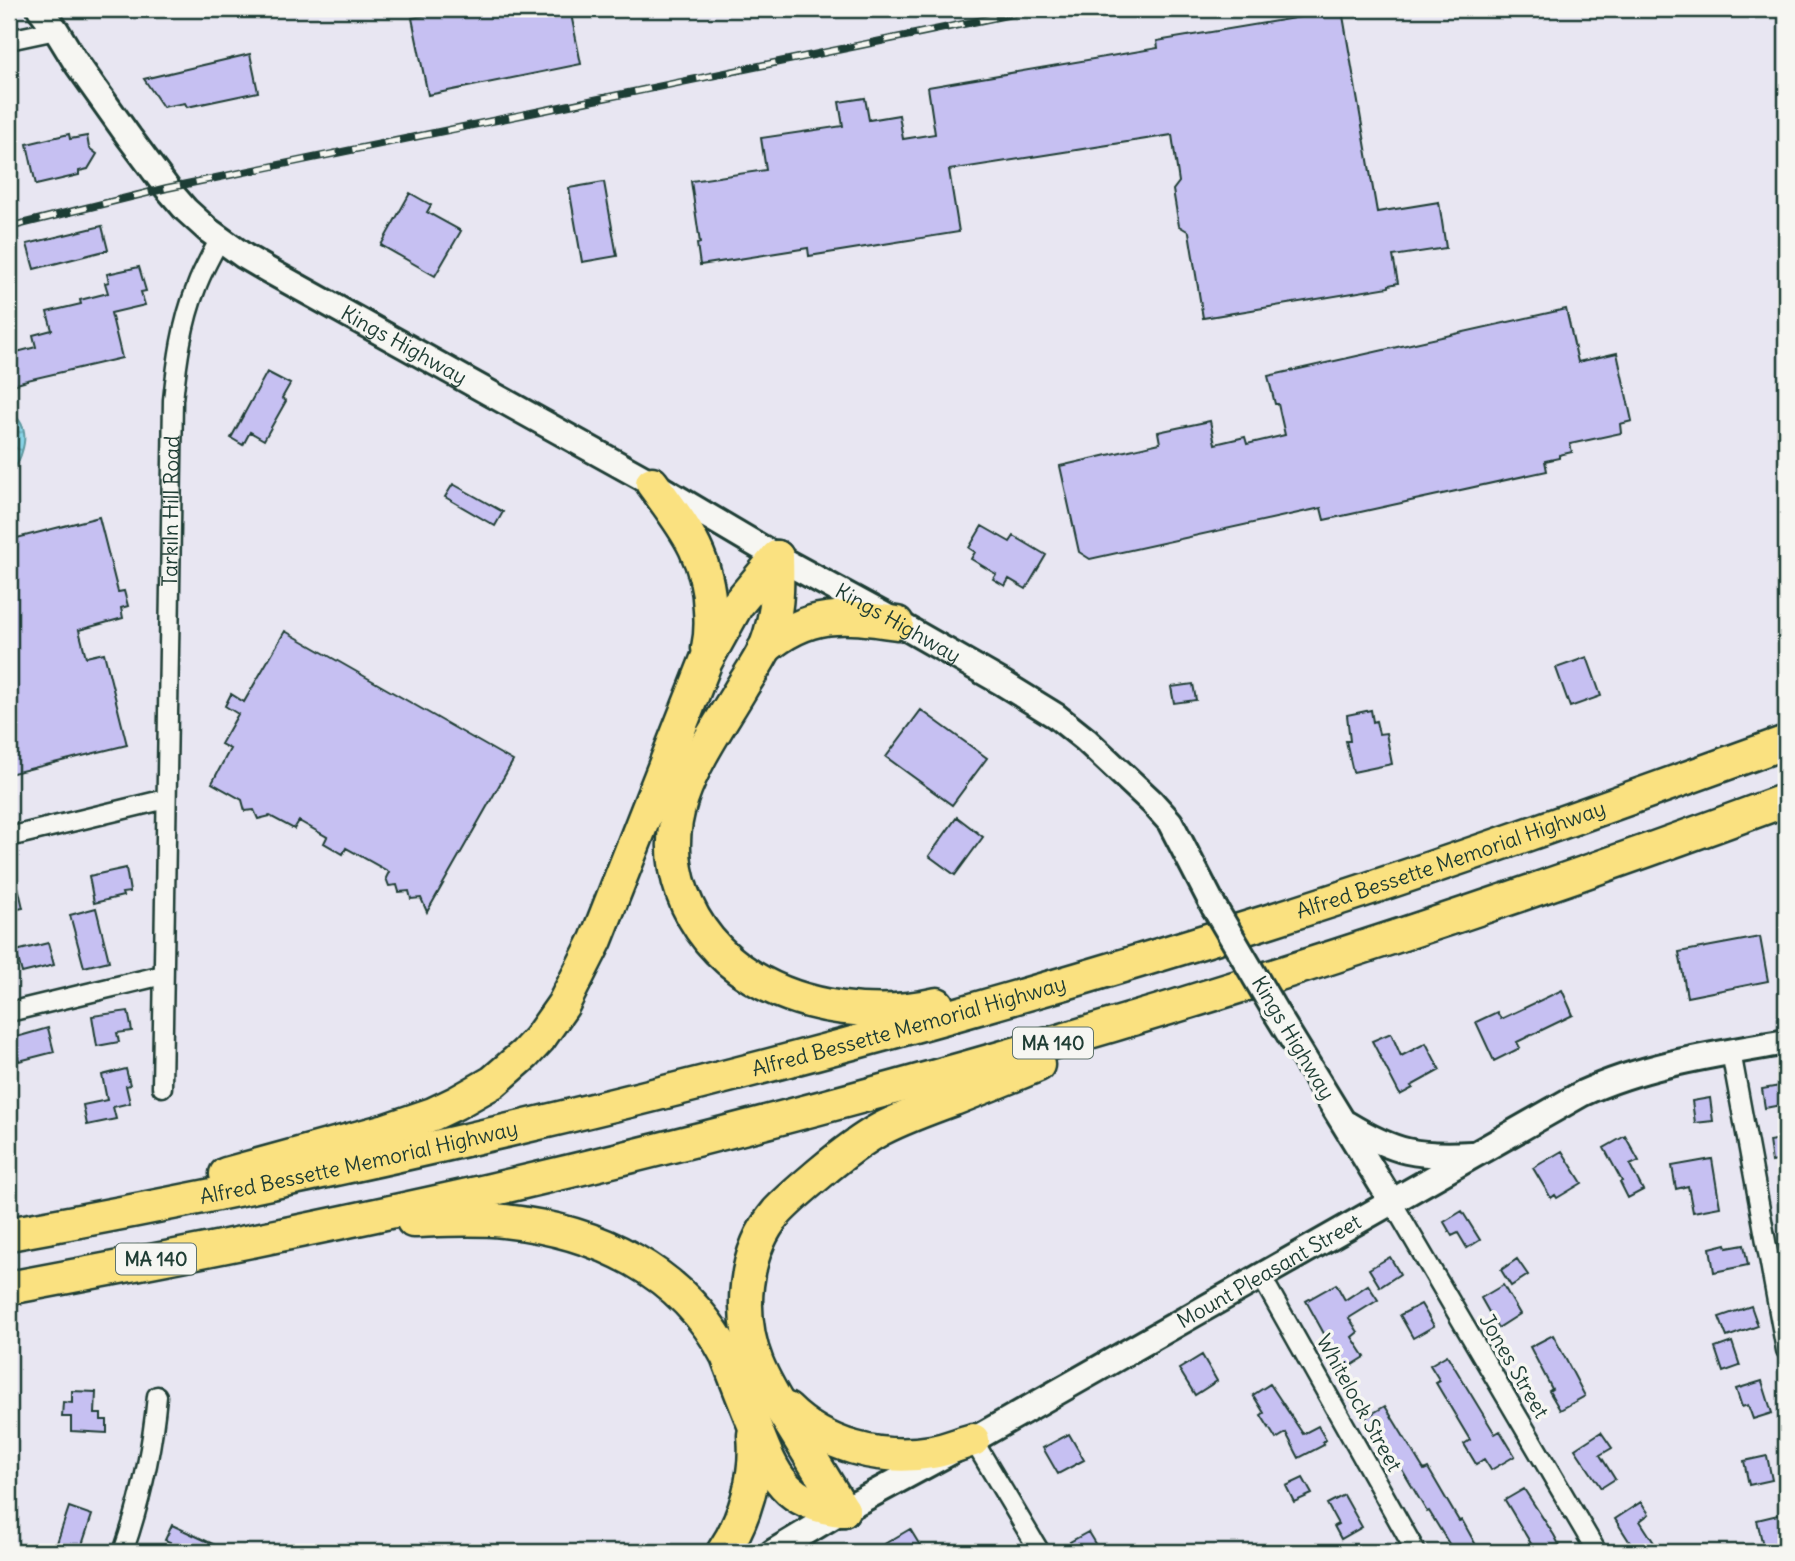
<svg xmlns="http://www.w3.org/2000/svg" width="1795" height="1561" viewBox="0 0 1795 1561" font-family="Delius,sans-serif">
	<style>
		.water { fill: url(#water-waves); stroke: #5e989f; stroke-width: 2 }
		.building { fill: #c6c0f2; stroke: #1f3d34; stroke-width: 2 }
		.lines { fill: none; stroke-linecap: round; stroke-linejoin: round }
		.street-casing { stroke: #1f3d34; stroke-width: 23 }
		.secondary-casing { stroke: #1f3d34; stroke-width: 30 }
		.highway-casing { stroke: #1f3d34; stroke-width: 37 }
		.street { stroke: #f6f6f2; stroke-width: 18 }
		.secondary { stroke: #f6f6f2; stroke-width: 24 }
		.highway { stroke: #fae180; stroke-width: 32 }
		.rail-casing { stroke: #1f3d34; stroke-width: 8 }
		.rail { stroke: #f6f6f2; stroke-width: 5; stroke-dasharray: 16; stroke-linecap: butt }
		.secondary-bridge-casing { stroke: #1f3d34; stroke-width: 30; stroke-linecap: butt }
		.secondary-bridge { stroke: #f6f6f2; stroke-width: 24 }
		.labels { text-anchor: middle; stroke-width: 7; stroke-linejoin: round; paint-order: stroke }
		.shield { fill: #f6f6f2; stroke: #60746d; stroke-width: 2 }
		.shield-label { font-size: 19px; font-weight: bold; fill: #1f3d34 }
		.street-label { font-size: 21px; fill: #1f3d34; stroke: #f6f6f2 }
	</style>
	<defs>
		<pattern id="water-waves" width="16" height="10" patternUnits="userSpaceOnUse" patternTransform="scale(1.75)"><rect width="16" height="10" fill="#88d4e7"/><path d="M0 5q4-4 8 0t8 0" fill="none" stroke="#6fadbc"/></pattern>
	</defs>
	<rect width="100%" height="100%" fill="#e8e6f2"/>
	<filter id="ink" filterUnits="userSpaceOnUse"><feTurbulence type="fractalNoise" baseFrequency=".0143" numOctaves="2"/><feDisplacementMap in="SourceGraphic" scale="14" xChannelSelector="R" yChannelSelector="G"/><feConvolveMatrix kernelMatrix="1 2 1 2 8 2 1 2 1" color-interpolation-filters="sRGB"/></filter>
	<g filter="url(#ink)">
		<!-- water -->
		<path class="water" d="M9 412C10 413 18 418 18 419 32 435 20 463 9 476Z"/>
		<!-- building -->
		<path class="building" d="M458 9H570L581 64 428 95 412 18Z
			M1342 10 1377 212 1439 202 1446 248 1393 256 1398 283 1389 285V287L1203 318 1189 232 1179 226 1173 190 1179 182 1172 135 949 170 959 232 809 256 808 248 700 265 697 244 700 243 691 181 766 170 761 138 843 126 839 102 865 98 869 120 899 115 903 139 935 134 928 87 1158 48 1157 41Z
			M250 54 258 92 187 107 185 103 163 107 144 79Z
			M69 134 70 139 87 136 89 148 97 154 88 169 79 171V175L36 185 27 144Z
			M604 182 617 256 582 262 569 188Z
			M410 193 431 205 427 212 461 231 435 276 381 245Z
			M102 226 108 250 34 269 27 244Z
			M139 267 146 291 141 292 145 305 111 313 122 358 23 381 24 382 9 386V354L36 347 33 335 52 330 47 312 81 304 80 300 108 293 105 283 109 282 107 274Z
			M1566 309 1578 362 1617 353 1632 421 1620 424 1621 433 1570 444 1572 452 1559 455V458L1545 461 1547 471 1324 520 1321 508 1090 559 1079 552 1060 466 1160 443 1158 432 1210 421 1215 444 1245 437 1247 444 1285 435 1278 404H1275L1268 376Z
			M267 372 290 384 282 398 286 401 264 440 250 432 243 445 231 438Z
			M453 484 503 512 495 526 445 497Z
			M99 517 118 592 124 591 128 606 121 608 123 618 79 630 86 657 104 653 127 745 9 774V540Z
			M982 526 1010 542 1014 536 1046 555 1026 589 1009 579 1005 586 993 579 996 574 971 559 975 552 969 548Z
			M285 631 513 761 427 912 421 898 411 899 409 891 399 892 397 885 389 886 386 878 389 872 346 848 343 854 324 843 327 837 299 821 294 829 270 816 258 819 254 810 245 811 242 800 212 783 230 749 221 744 238 714 225 706 231 694 244 702Z
			M1587 657 1601 696 1570 707 1556 668Z
			M1193 684 1196 700 1174 703 1171 687Z
			M921 710 987 758 952 805 886 757Z
			M1371 710 1373 722 1376 721 1379 734 1386 733 1392 764 1353 772 1346 741H1350L1347 715Z
			M957 817 983 837 955 875 929 856Z
			M126 868 130 892 122 893 123 896 94 903 89 876Z
			M9 869H14L23 908 9 911Z
			M96 908 109 961 84 967 70 915Z
			M1760 937 1768 981 1687 997 1679 952Z
			M48 943 54 965 22 973 16 951Z
			M1562 990 1573 1015 1517 1042 1520 1048 1494 1061 1476 1022 1497 1012 1501 1019Z
			M128 1011 132 1031 117 1033 119 1042 97 1046 92 1016Z
			M48 1028 54 1052 19 1061 13 1038Z
			M1391 1033 1401 1056 1426 1043 1440 1070 1411 1086 1413 1088 1400 1095 1372 1041Z
			M126 1069 130 1085 126 1086 130 1103 113 1107 116 1119 87 1125 83 1105 107 1100 102 1075Z
			M1786 1085V1104L1765 1108 1762 1089Z
			M1710 1098 1713 1121 1695 1123 1692 1101Z
			M1625 1136 1639 1161 1630 1165 1643 1190 1628 1198 1620 1182 1622 1181 1604 1148Z
			M1786 1138V1159L1772 1162 1769 1141Z
			M1562 1151 1582 1183 1557 1198 1555 1195 1551 1198 1533 1168Z
			M1712 1159 1720 1207 1693 1212 1688 1186 1676 1189 1672 1166Z
			M1462 1211 1480 1240 1467 1248 1458 1233 1452 1236 1444 1222Z
			M1726 1244 1727 1248 1744 1245 1748 1265 1714 1272 1710 1248Z
			M1390 1257 1400 1274 1380 1287 1369 1269Z
			M1517 1259 1528 1275 1511 1286 1501 1270Z
			M1336 1284 1345 1300 1368 1285 1378 1300 1349 1318 1358 1332 1352 1337 1365 1357 1344 1370 1306 1301Z
			M1503 1285 1520 1314 1498 1328 1481 1298Z
			M1421 1304 1434 1326 1413 1338 1400 1315Z
			M1751 1306 1758 1326 1727 1337 1719 1317Z
			M1553 1335 1585 1396 1560 1410 1549 1391 1552 1389 1530 1347Z
			M1732 1342 1740 1366 1723 1372 1715 1348Z
			M1202 1355 1217 1381 1195 1395 1179 1369Z
			M1447 1355 1495 1434 1500 1431 1515 1456 1491 1470 1484 1459 1476 1464 1464 1444 1470 1440 1436 1383 1440 1381 1430 1365Z
			M1762 1381 1772 1413 1753 1419 1748 1405 1742 1407 1736 1389Z
			M1270 1384 1303 1434 1318 1426 1326 1440 1322 1442 1324 1445 1299 1458 1286 1433 1276 1439 1261 1415 1264 1413 1253 1395Z
			M72 1391 96 1392 95 1414H101V1420H107V1433L71 1431V1417H62L63 1402 72 1403Z
			M1385 1406 1424 1470 1428 1468 1459 1521 1462 1520 1476 1545 1463 1552H1454L1429 1511 1427 1512 1397 1461 1388 1467 1378 1450 1383 1447 1365 1418Z
			M1601 1432 1612 1448 1600 1455 1615 1479 1601 1488 1575 1449Z
			M1069 1434 1084 1460 1058 1474 1043 1448Z
			M1767 1456 1772 1480 1749 1485 1744 1461Z
			M1303 1478 1312 1494 1294 1502 1286 1486Z
			M1524 1489 1554 1535 1563 1552H1536L1505 1500Z
			M1344 1495 1362 1527 1341 1539 1334 1526 1338 1524 1327 1504Z
			M1641 1502 1649 1514 1640 1521 1660 1552H1636L1615 1519Z
			M69 1507 92 1515 81 1548 73 1545 71 1552H54Z
			M1782 1514 1786 1541 1763 1546 1757 1520Z
			M172 1525 230 1552H184L169 1545 170 1542 165 1540Z
			M910 1529 924 1552H871Z
			M1088 1532 1100 1552H1075L1070 1542Z"/>
		<g class="lines">
			<defs>
				<g id="street">
					<path d="M9 40 56 30"/>
					<path d="M9 837 166 799"/>
					<path d="M9 1012 163 975"/>
					<path d="M1731 1052 1786 1350"/>
					<path id="s1" d="M162 1087 173 400C177 362 182 323 196 288 202 271 211 255 220 239"/>
					<path d="M1392 1202 1597 1552"/>
					<path d="M1261 1276 1416 1552"/>
					<path d="M973 1440 1040 1552"/>
					<path d="M123 1552C141 1501 152 1450 157 1396"/>
				</g>
				<g id="secondary">
					<path id="s2" d="M40 9 56 30 75 61 129 137 167 188 186 210 208 230 244 256 268 270 652 483 777 557 882 614 1001 682 1056 716 1086 740 1152 802 1170 822 1214 907"/>
					<path d="M1278 1016 1392 1202"/>
					<path d="M1347 1124C1395 1153 1417 1157 1472 1154"/>
					<path id="s3" d="M773 1552 843 1510 973 1440 1583 1093C1646 1064 1718 1054 1786 1042"/>
				</g>
				<g id="highway">
					<path d="M652 483C683 526 708 554 710 610 711 622 711 635 708 648"/>
					<path d="M777 557C778 590 778 614 766 646 760 660 750 674 742 687 703 753 654 813 682 892 695 928 720 957 752 977 804 1009 877 1018 937 1004"/>
					<path d="M764 649C809 611 842 615 897 623"/>
					<path d="M226 1174 386 1130 433 1114 456 1103 493 1082 525 1054 539 1039 563 1005 596 940 706 661 737 605 777 557"/>
					<path d="M413 1221C443 1220 474 1218 504 1221 597 1231 682 1270 727 1356 736 1380 745 1403 755 1427 774 1476 785 1505 843 1510"/>
					<path id="s4" d="M9 1234C435 1157 856 1051 1269 921 1443 866 1615 804 1786 742"/>
					<path d="M9 1288C170 1258 331 1226 490 1190 930 1088 1363 957 1786 800"/>
					<path d="M787 1409C824 1446 881 1461 932 1452 945 1450 959 1444 973 1440"/>
					<path d="M843 1510C827 1484 811 1458 796 1433 782 1410 767 1388 757 1363 738 1315 743 1252 777 1212 790 1198 806 1185 820 1173 839 1157 859 1141 881 1129 904 1117 929 1108 954 1099 982 1088 1010 1077 1038 1065"/>
					<path d="M723 1552C745 1520 758 1474 754 1435"/>
				</g>
			</defs>
			<!-- street casing -->
			<use href="#street" class="street-casing"/>
			<!-- secondary casing -->
			<use href="#secondary" class="secondary-casing"/>
			<!-- highway casing -->
			<use href="#highway" class="highway-casing"/>
			<!-- street -->
			<use href="#street" class="street"/>
			<!-- secondary -->
			<use href="#secondary" class="secondary"/>
			<!-- highway -->
			<use href="#highway" class="highway"/>
			<defs>
				<path id="rail" d="M9 227 167 188 1036 9"/>
			</defs>
			<!-- rail casing -->
			<use href="#rail" class="rail-casing"/>
			<!-- rail -->
			<use href="#rail" class="rail"/>
			<defs>
				<path id="secondary-bridge" d="M1214 907 1278 1016"/>
			</defs>
			<!-- secondary-bridge casing -->
			<use href="#secondary-bridge" class="secondary-bridge-casing"/>
			<!-- secondary-bridge -->
			<use href="#secondary-bridge" class="secondary-bridge"/>
		</g>
	</g>
	<g class="labels">
		<!-- shield labels -->
		<g class="shield">
			<rect x="1013" y="1027.5" width="80" height="31" rx="5"/>
			<rect x="116" y="1243.5" width="80" height="31" rx="5"/>
		</g>
		<g class="shield-label">
			<text x="1053" y="1050">MA 140</text>
			<text x="156" y="1266">MA 140</text>
		</g>
		<!-- street labels -->
		<g class="street-label">
			<text dy="7" stroke="none"><textPath href="#s2" startOffset="506">Kings Highway</textPath></text>
			<text dy="7" stroke="none"><textPath href="#s1" startOffset="576">Tarkiln Hill Road</textPath></text>
			<text dy="7" stroke="none"><textPath href="#s2" startOffset="1073">Kings Highway</textPath></text>
			<text dy="7" stroke="none"><textPath href="#s4" startOffset="1491">Alfred Bessette Memorial Highway</textPath></text>
			<text dy="7" stroke="none"><textPath href="#s4" startOffset="924">Alfred Bessette Memorial Highway</textPath></text>
			<text transform="translate(1293 1038) rotate(59)" y="7">Kings Highway</text>
			<text dy="7" stroke="none"><textPath href="#s4" startOffset="357">Alfred Bessette Memorial Highway</textPath></text>
			<text dy="7" stroke="none"><textPath href="#s3" startOffset="570">Mount Pleasant Street</textPath></text>
			<text transform="translate(1514 1366) rotate(60)" y="7">Jones Street</text>
			<text transform="translate(1359 1403) rotate(61)" y="7">Whitelock Street</text>
		</g>
	</g>
	<!-- margin -->
	<rect width="1795" height="1561" fill="none" stroke="#f6f6f2" stroke-width="35"/>
	<rect x="18" y="18" width="1760" height="1526" fill="none" stroke="#1f3d34" stroke-width="2.5" filter="url(#ink)"/>
</svg>
